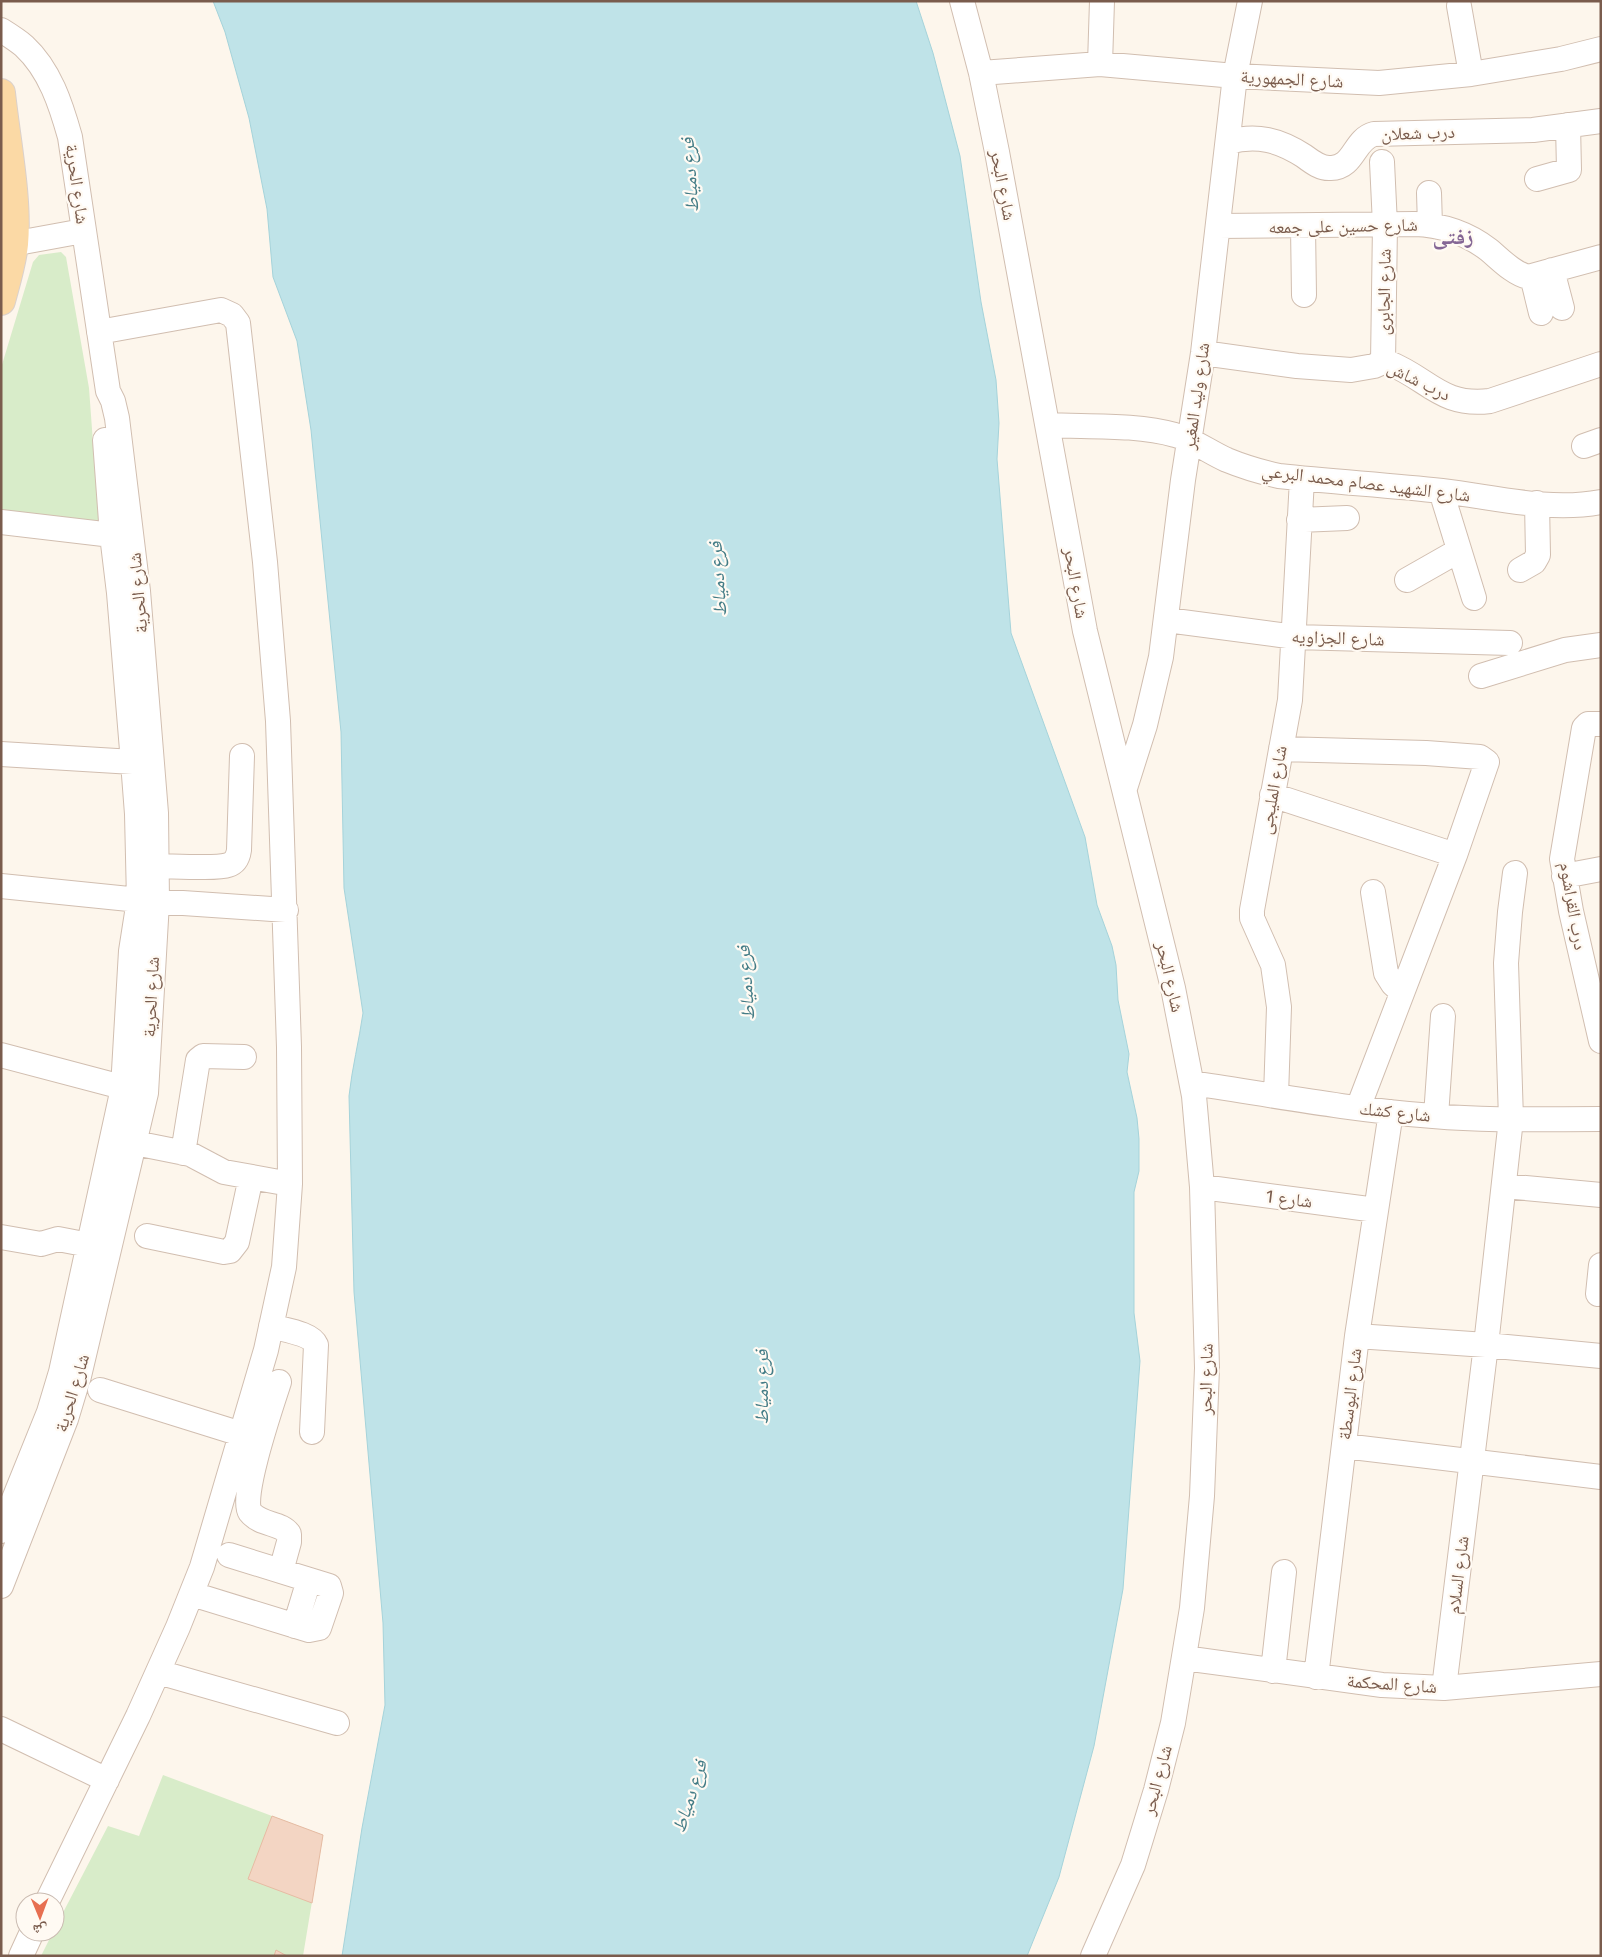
<svg xmlns="http://www.w3.org/2000/svg" width="1602" height="1957" viewBox="0 0 1602 1957" font-family="'Fira Sans','Noto Naskh Arabic',sans-serif">
	<style>
		.green { fill: #d8ecc9 }
		.water { fill: #bfe3e8; stroke: #a5d3da }
		.building { fill: #f3d5c3; stroke: #e6bba3 }
		.lines { fill: none; stroke-linecap: round; stroke-linejoin: round }
		.minor-casing { stroke: #d1beb0; stroke-width: 26 }
		.major-casing { stroke: #dad1cd; stroke-width: 30 }
		.minor { stroke: #fff; stroke-width: 24 }
		.major { stroke: #fbd9a5; stroke-width: 28 }
		.labels { text-anchor: middle; stroke-width: 4.5; stroke-linejoin: round; paint-order: stroke }
		.street-label { font-size: 18px; fill: #7a5c4d; stroke: #fffaf3 }
		.water-label { font-size: 19px; font-style: italic; fill: #437c86; stroke: #fffaf3 }
		.district-label { font-size: 22px; font-weight: bold; fill: #846695; stroke: #fffaf3 }
	</style>
	<rect width="100%" height="100%" fill="#fdf6ec"/>
	<!-- green -->
	<path class="green" d="M61 252 66 257 89 388 99 525 1 512V368L33 262 39 255Z
		M163 1775 323 1835 303 1956H41L53 1932H55V1928L108 1826 139 1836Z"/>
	<!-- water -->
	<path class="water" d="M213 1H916L933 53 960 156 981 302 996 380 999 423 997 459 1011 633 1085 837 1097 905 1112 946 1116 965 1118 1000 1129 1054 1127 1072 1137 1118 1139 1139V1171L1134 1192V1313L1140 1361 1123 1589 1094 1746 1059 1877 1027 1956H342L362 1828 385 1705 383 1623 354 1292 349 1096C352 1068 359 1041 363 1013L344 888 341 732 311 430 297 341 273 277 267 209 249 118 225 32Z"/>
	<!-- building -->
	<path class="building" d="M272 1816 323 1835 312 1903 248 1879Z
		M276 1950 287 1956H274Z"/>
	<g class="lines">
		<defs>
			<path id="minor" d="M962 1 981 73 997 152 1085 631 1173 988 1194 1096 1202 1187 1207 1368 1202 1496 1192 1608 1173 1723 1156 1790 1133 1865 1093 1956
				M1459 6 1471 74
				M1 30C9 35 17 40 24 46 50 70 61 105 70 137L108 391 113 401 117 418 138 591 156 813 157 902 146 1093 79 1376 66 1419 1 1586
				M1100 64 1102 1
				M981 73 1100 64 1235 76 1379 83 1471 74 1561 59 1601 49
				M1228 142C1257 134 1279 140 1304 156 1312 162 1321 169 1331 168 1354 168 1354 139 1374 134L1533 130 1601 121
				M1382 162 1385 225 1383 362
				M1537 179 1569 170 1568 125
				M1429 193 1430 225
				M1218 226 1415 224C1443 225 1467 233 1489 250 1501 260 1513 273 1528 277L1601 257
				M1303 227 1304 295
				M1 246 83 231
				M1552 270 1562 308
				M1532 276 1541 313
				M1203 353 1297 366 1351 370 1374 366 1383 362 1389 363C1429 379 1441 407 1490 401L1601 364
				M1048 425C1087 427 1137 424 1175 435 1194 440 1209 452 1227 460 1244 467 1261 472 1279 476 1333 482 1388 485 1442 491 1494 497 1549 512 1601 502
				M1584 446 1601 440
				M1441 491 1474 598
				M1299 520 1347 518
				M1 522 112 535H126
				M1520 570 1534 562 1538 555 1537 503
				M1407 580 1458 551
				M1167 620 1295 637 1510 643
				M1481 676 1565 650 1601 645
				M1601 724H1588L1584 728 1562 859 1571 911 1601 1041
				M1281 749 1426 753 1480 757 1487 762 1455 855 1358 1108
				M1 754 133 762
				M1125 788 1145 725 1161 657 1183 480 1203 353 1235 76 1250 1
				M1272 795 1455 855
				M157 866C171 866 217 869 228 865 235 863 238 857 239 850L242 756
				M1564 876 1601 869
				M1 886 139 900 286 910
				M1373 892 1386 973 1393 984 1402 992
				M1 1055 137 1091
				M1192 1083C1272 1095 1352 1110 1433 1116 1489 1121 1545 1119 1601 1119
				M1276 1096 1279 1007 1273 965 1252 918V910L1290 700 1302 479
				M1436 1116 1443 1016
				M135 1143 190 1154 224 1172 290 1184
				M183 1153 198 1060 203 1056 244 1057
				M1504 1186 1601 1195
				M1202 1187 1376 1210
				M147 1236 224 1252 230 1251 237 1242 251 1177
				M1 1237 41 1244 58 1239 89 1245
				M1598 1294 1601 1265
				M271 1326C283 1330 311 1333 316 1345L312 1432
				M1357 1336 1486 1345 1601 1356
				M279 1382C272 1404 240 1497 250 1512 261 1526 281 1522 289 1534V1542L281 1571
				M100 1390 241 1434
				M1344 1446 1601 1477
				M1 1531 49 1412 61 1372 123 1088 131 951 139 900 137 814 133 762 119 593 112 535 105 440
				M192 1594 309 1630 319 1628 331 1593 329 1586 229 1555
				M295 1626 309 1580
				M1184 1658 1382 1685 1444 1688 1601 1674
				M1273 1671 1284 1572
				M158 1672 337 1723
				M1316 1677 1357 1336 1391 1112
				M1444 1688 1486 1345 1511 1119 1506 963 1510 912 1515 873
				M1 1729 107 1780
				M47 1902 138 1716 178 1627 202 1567 266 1350 284 1267 290 1184 289 1047 278 721 265 562 238 323 232 315 221 310 99 332
				M21 1956 32 1932"/>
			<path id="major" d="M1 93C6 140 18 199 14 244 12 263 6 282 1 301"/>
		</defs>
		<!-- minor casing -->
		<use href="#minor" class="minor-casing"/>
		<!-- major casing -->
		<use href="#major" class="major-casing"/>
		<!-- minor -->
		<use href="#minor" class="minor"/>
		<!-- major -->
		<use href="#major" class="major"/>
	</g>
	<g class="labels">
		<!-- street labels -->
		<g class="street-label">
			<text transform="translate(1292 79) rotate(3)" y="6">شارع الجمهورية</text>
			<text transform="translate(1418 133) rotate(-2)" y="6">درب شعلان</text>
			<text transform="translate(77 184) rotate(82)" y="6">شارع الحرية</text>
			<text transform="translate(1003 185) rotate(79)" y="6">شارع البحر</text>
			<text transform="translate(1343 226) rotate(-1)" y="6">شارع حسين على جمعه</text>
			<text transform="translate(1384 292) rotate(-89)" y="6">شارع الجابرى</text>
			<text transform="translate(1419 381) rotate(26)" y="6">درب شاش</text>
			<text transform="translate(1196 396) rotate(-82)" y="6">شارع وليد المغير</text>
			<text transform="translate(1366 483) rotate(7)" y="6">شارع الشهيد عصام محمد البرعي</text>
			<text transform="translate(1076 583) rotate(80)" y="6">شارع البحر</text>
			<text transform="translate(138 593) rotate(-95)" y="6">شارع الحرية</text>
			<text transform="translate(1338 638) rotate(2)" y="6">شارع الجزاويه</text>
			<text transform="translate(1273 790) rotate(-80)" y="6">شارع المليجى</text>
			<text transform="translate(1573 906) rotate(80)" y="6">درب القراشوم</text>
			<text transform="translate(1170 977) rotate(77)" y="6">شارع البحر</text>
			<text transform="translate(151 997) rotate(-87)" y="6">شارع الحرية</text>
			<text transform="translate(1395 1112) rotate(6)" y="6">شارع كشك</text>
			<text transform="translate(1289 1199) rotate(7)" y="6">شارع 1</text>
			<text transform="translate(1206 1379) rotate(-89)" y="6">شارع البحر</text>
			<text transform="translate(72 1393) rotate(-73)" y="6">شارع الحرية</text>
			<text transform="translate(1350 1394) rotate(-83)" y="6">شارع البوسطة</text>
			<text transform="translate(1458 1575) rotate(-83)" y="6">شارع السلام</text>
			<text transform="translate(1392 1684) rotate(4)" y="6">شارع المحكمة</text>
			<text transform="translate(1157 1780) rotate(-75)" y="6">شارع البحر</text>
		</g>
		<!-- water labels -->
		<g class="water-label">
			<text transform="translate(689 175) rotate(-94)" y="7">فرع دمياط</text>
			<text transform="translate(717 579) rotate(-94)" y="7">فرع دمياط</text>
			<text transform="translate(745 983) rotate(-94)" y="7">فرع دمياط</text>
			<text transform="translate(761 1387) rotate(-90)" y="7">فرع دمياط</text>
			<text transform="translate(689 1796) rotate(-72)" y="7">فرع دمياط</text>
		</g>
		<!-- district labels -->
		<g class="district-label">
			<text x="1453" y="244">زفتى</text>
		</g>
	</g>
	<!-- border -->
	<rect width="1602" height="1957" fill="none" stroke="#7a5c4d" stroke-width="5"/>
	<!-- north arrow -->
	<g transform="translate(40 1917) rotate(179)"><circle r="24" fill="#fffaf3" stroke="#cabbb1"/>
	<path d="M0-4L9 19L0 12L-9 19Z" fill="#e76f51"/>
	<text y="-8" font-size="14" font-weight="bold" text-anchor="middle" fill="#7a5c4d">ش</text>
	</g>
</svg>
